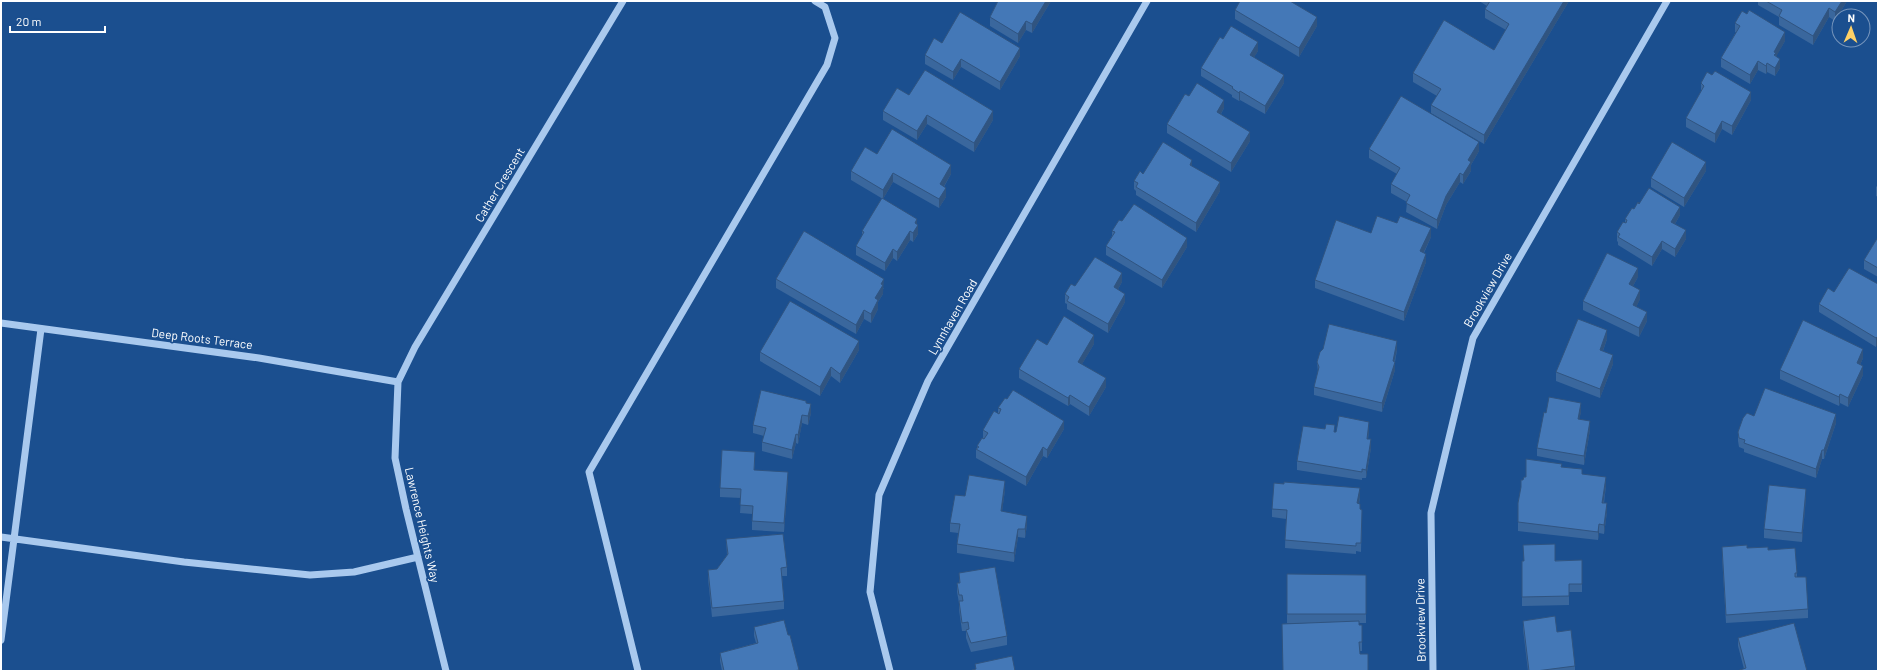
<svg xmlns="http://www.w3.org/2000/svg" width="1879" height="672" viewBox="0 0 1879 672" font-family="Barlow,sans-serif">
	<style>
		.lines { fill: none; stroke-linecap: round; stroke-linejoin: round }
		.minor { stroke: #a9c9ee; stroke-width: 7 }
		.wall { fill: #3a679d }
		.shaded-wall { fill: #305480 }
		.building { fill: #4478b7; stroke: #305480 }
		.labels { text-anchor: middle; stroke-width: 3.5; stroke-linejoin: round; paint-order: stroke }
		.street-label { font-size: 12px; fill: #fff; stroke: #1b4f8f }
	</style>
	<rect width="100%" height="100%" fill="#1b4f8f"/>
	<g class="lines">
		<!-- minor -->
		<path class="minor" d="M1 323 259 358 398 382
			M1 537 184 562 310 575 354 572 418 557
			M1 640 41 329
			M446 671 406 509 395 458 398 382 415 347 623 1
			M638 671 589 472 827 65 835 38 825 7 815 1
			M890 671 870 592 879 495 928 381 1147 1
			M1433 671 1431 513 1473 338 1667 1"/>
	</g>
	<!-- wall -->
	<path class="wall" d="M998 1H1051L1032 33 1026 30 1018 43 990 26V17Z
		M1479 1H1569L1484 144 1431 113V105L1437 96 1413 82V73L1494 50 1506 30 1485 18V9L1487 6Z
		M1758 1H1847L1835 21 1829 17 1813 45 1779 25V17L1758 5Z
		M1235 10 1317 26 1299 57 1235 19Z
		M1735 23 1785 41 1776 56 1780 68 1775 76 1767 72 1766 74 1758 70 1750 84 1721 67V58L1736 32H1735Z
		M1223 39 1258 51 1254 57 1284 83 1265 114 1240 100 1239 101 1232 97V95L1201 76V68Z
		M942 43 1020 56 1000 90 961 67 953 80 925 64V55Z
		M1712 75 1751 100 1732 135 1722 129 1715 143 1686 127V118L1701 92V83Z
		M909 95 993 120 974 152 927 124 917 140 883 120V111Z
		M1189 96 1224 108 1221 114 1250 141 1231 172 1167 133V124Z
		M1369 149 1479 151 1471 165V171L1463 184 1460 182 1446 205 1437 229 1406 212 1407 202 1391 193V184L1397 174 1369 158Z
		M877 154 951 174 944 187 946 197 939 208 893 182 883 199 851 180V171Z
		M1192 166 1220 191 1196 232 1136 195V191L1134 189V181L1143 174Z
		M1706 171 1684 207 1651 187V178Z
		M1878 185V197L1876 196V187Z
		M1639 204 1680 215 1675 224 1686 239 1675 257 1662 249 1652 266 1618 245V242L1617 241V232L1625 223V219Z
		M917 224 918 234 913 242 910 240 897 261 893 258 885 271 856 255V246L862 236V231Z
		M1112 231 1187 247 1162 288 1106 255V246L1112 236Z
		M1371 233 1431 237 1424 253 1426 262 1404 321 1315 288V280Z
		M1878 237V277L1864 269V260Z
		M1638 277 1633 286 1640 299 1636 307 1647 321 1639 337 1583 310V301Z
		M776 279 884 288 883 289V294L878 302V309L871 323 864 319 856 334 776 288Z
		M1122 282 1118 289 1125 302 1108 333 1067 309V304L1065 303V294L1075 286Z
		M1878 284 1876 347 1819 312V304L1834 292Z
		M1607 339 1603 351 1613 364 1600 398 1556 381V372Z
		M1094 344 1082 364 1106 387 1089 416 1070 404 1068 406 1019 378V369L1047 345Z
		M859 350 840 383 831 376 820 396 760 361V352Z
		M1397 350 1395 362V370L1382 412 1314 395V387L1318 372 1317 362Z
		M1863 358 1860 365 1863 375 1848 407 1840 403 1839 406 1780 379V370Z
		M806 403 811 413 808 425 802 423 798 444 796 443 792 459 762 451V442L764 436 753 433V425Z
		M998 408 1064 429 1047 458 1043 456 1026 486 976 458V449L977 448V446L983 438V430L998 414Z
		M1581 412 1579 419 1590 430 1584 465 1537 456V448L1546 413Z
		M1754 416 1836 423 1824 459H1822L1816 478 1744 452V449L1739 447 1738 441V432Z
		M1369 431 1368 439 1371 448 1366 478H1362V480L1297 470V461L1335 432Z
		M755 461 754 470 788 481 784 532 752 530V514L740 513 741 498 720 497V488Z
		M1562 467 1582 474 1606 486 1604 503 1607 512 1604 534 1599 533 1598 540 1518 531V503L1521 489V480H1523L1526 477Z
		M1005 490 1002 511 1027 525 1025 538 1018 537 1014 562 957 553V544L958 533 950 532V523L965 496Z
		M1360 497 1359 504 1360 510H1362L1361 552 1356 551V554L1285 548 1286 519 1272 517V509Z
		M1806 497 1802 542 1764 538V529Z
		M726 539 787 567V576H782L784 601V609L712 617 708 579V570L717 569 727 555Z
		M1722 547 1768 550 1797 573V577L1808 609V618L1726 623 1722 556Z
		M1582 560V592H1569V605L1522 606V561Z
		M959 573 1007 636V645L971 652 966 638V631H962L959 610V603L957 592V583H959Z
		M1287 574 1366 575V623H1359V625H1362V651H1360V654L1368 671 1313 623H1287Z
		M1523 621 1557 632 1575 666V671H1528L1523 629Z
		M754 627 788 635 799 671H722L720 661V653L756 643 754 636Z
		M1738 638 1807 671 1744 669 1738 646Z"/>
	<!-- shaded-wall -->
	<path class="shaded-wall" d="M1046 1H1051L1032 33V24Z
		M1564 1H1569L1484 144V135Z
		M1842 1H1847L1835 21V12Z
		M1829 8V17L1813 45V36Z
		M1317 17V26L1299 57V48Z
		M1026 21V30L1018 43V34Z
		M1785 32V41L1776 57 1774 52Z
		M1258 42V51L1250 64V55Z
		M1020 48V56L1000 90V82Z
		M961 59V67L953 80V72Z
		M1780 59V68L1775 76V68Z
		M1758 61V70L1750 84V75Z
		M1767 63V72L1766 74V66Z
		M1284 75V83L1265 114V106Z
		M1240 91V100L1239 101V93Z
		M1751 92V100L1732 135V126Z
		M1224 100V108L1217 121V112Z
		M993 111V120L974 152V143Z
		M927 115V124L917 140V131Z
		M1722 121V129L1715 143V134Z
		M1250 132V141L1231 172V163Z
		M1479 142V151L1471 165V171L1463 184V175L1468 160Z
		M1192 160V168L1190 165Z
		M1706 162V171L1684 207V198Z
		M951 165V174L940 193V184Z
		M893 173V182L883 199V190Z
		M1460 173V182L1446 205 1437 229V220L1446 196Z
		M1220 182V191L1196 232V223Z
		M946 188V197L939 208V199Z
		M1680 207V215L1671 231V222Z
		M917 219V226L918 225V234L913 242V233L915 223Z
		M1431 228V237L1420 260V251Z
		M1686 230V239L1675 257V249Z
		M910 231V240L897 261V252Z
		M1187 238V247L1162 288V280Z
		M1662 241V249L1652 266V257Z
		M893 249V258L885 271V263Z
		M1426 254V262L1404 321V312Z
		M1638 268V277L1629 293V284Z
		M1122 273V282L1114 296V287Z
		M884 279 883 294 878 302V309L871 323V314L875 298 881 284Z
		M1640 290V299L1633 314V305Z
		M1125 294V302L1108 333V324Z
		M864 310V319L856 334V325Z
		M1647 312V321L1639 337V328Z
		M1607 330V339L1600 359V350Z
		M1094 335V344L1078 371V362Z
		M1878 336V344L1876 347V338Z
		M859 341V350L840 383V374Z
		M1397 341V350L1393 367 1395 362V370L1382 412V403Z
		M1863 349V358L1857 372V363Z
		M1613 355V364L1600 398V389Z
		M1863 366V375L1848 407V398Z
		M831 367V376L820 396V387Z
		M1106 378V387L1089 416V407Z
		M1840 394V403L1839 406V397Z
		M1070 395V404L1068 406V398Z
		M1581 403V412L1578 427V419Z
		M811 404V413L808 425V416Z
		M1836 414V423L1824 459V450Z
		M802 415V423L798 444V435Z
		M1064 421V429L1047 458V450Z
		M1590 421V430L1584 465V456Z
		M1369 422V431L1367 447V439Z
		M796 434V443L792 459V450Z
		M1371 439V448L1366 478V470Z
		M1043 447V456L1026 486V477Z
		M1822 450V459L1816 478V469Z
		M788 472V481L784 532V523Z
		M1606 477V486L1602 511V503Z
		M1005 481V490L1001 520V511Z
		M1360 488V497L1357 512V503Z
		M1806 489V497L1802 542V533Z
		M1607 503V512L1604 534V525Z
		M1027 516V525L1025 538V529Z
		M1599 524V533L1598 540V532Z
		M1018 529V537L1014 562V553Z"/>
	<!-- building -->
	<path class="building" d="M998 1H1046L1032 24 1026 21 1018 34 990 17Z
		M1240 1H1290L1317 17 1299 48 1235 10Z
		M1490 1H1564L1484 135 1431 105 1441 89 1413 73 1444 20 1494 50 1509 24 1485 9Z
		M1766 1H1842L1835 12 1829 8 1813 36 1779 16 1782 10Z
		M1749 10 1785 32 1774 52 1776 53 1774 55 1780 59 1775 68 1767 63 1766 66 1758 61 1750 75 1721 58 1740 26 1735 23 1742 11 1747 14Z
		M960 12 1020 48 1000 82 961 59 953 72 925 55 934 38 942 43Z
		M1231 26 1258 42 1250 55 1284 75 1265 106 1240 91 1239 93 1232 88 1233 87 1201 68 1220 37 1223 39Z
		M925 70 993 111 974 143 927 115 917 131 883 111 897 88 909 95Z
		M1715 71 1751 92 1732 126 1722 121 1715 134 1686 118 1704 86 1701 83 1707 72 1712 75Z
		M1197 83 1224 100 1217 112 1250 132 1231 163 1167 124 1185 94 1189 96Z
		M1401 96 1479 142 1468 160 1471 162 1463 175 1460 173 1446 196 1437 220 1406 203 1410 195 1391 184 1400 168 1369 149Z
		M892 129 951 165 940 184 946 188 939 199 893 173 883 190 851 171 865 147 877 154Z
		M1163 142 1192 160 1190 165 1220 182 1196 223 1136 187 1138 183 1134 181 1140 171 1143 174Z
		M1672 142 1706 162 1684 198 1651 178Z
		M1649 188 1680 207 1671 222 1686 230 1675 249 1662 241 1652 257 1618 237 1620 234 1617 232 1623 222 1626 223 1627 220 1625 219 1632 208 1634 209 1638 202 1639 204Z
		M882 198 917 219 915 223 918 225 913 233 910 231 897 252 893 249 885 263 856 246 864 232 862 231Z
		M1134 204 1187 238 1162 280 1106 246 1115 232 1112 231 1119 220 1122 221Z
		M1377 216 1397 223 1400 216 1431 228 1420 251 1426 254 1404 312 1315 280 1336 220 1371 233Z
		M804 231 884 279 881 284 883 285 875 298 878 300 871 314 864 310 856 325 776 279Z
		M1878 237V268L1864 260Z
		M1607 253 1638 268 1629 284 1640 290 1633 305 1647 312 1639 328 1583 301Z
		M1095 257 1122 273 1114 287 1125 294 1108 324 1067 301 1069 297 1065 294 1071 284 1075 286Z
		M1849 268 1878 284V336L1876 338 1819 304 1828 288 1834 292Z
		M790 301 859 341 840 374 831 367 820 387 760 352Z
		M1064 316 1094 335 1078 362 1106 378 1089 407 1070 395 1068 398 1019 369 1037 339 1047 345Z
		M1578 319 1607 330 1600 350 1613 355 1600 389 1556 372Z
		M1803 320 1863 349 1857 363 1863 366 1848 398 1840 394 1839 397 1780 370Z
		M1329 324 1397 341 1393 361 1395 362 1382 403 1314 387 1319 367 1317 362 1320 352 1323 349Z
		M1765 388 1836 414 1824 450H1822L1816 469 1744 443 1745 440 1739 438 1738 432 1743 418 1747 413 1754 416Z
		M761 390 806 401V403L811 404 808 416 802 415 798 435 796 434 792 450 762 442 766 428 753 425Z
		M1013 390 1064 421 1047 450 1043 447 1026 477 976 449 979 447 977 446 982 438 984 439 988 433 983 430 994 411 999 414 1001 409 998 408 1005 398 1007 399Z
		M1549 397 1581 403 1578 419 1590 421 1584 456 1537 448 1544 412 1546 413Z
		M1339 416 1369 422 1367 439H1371L1366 470 1362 469V472L1297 461 1303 426 1325 429 1326 424 1335 425 1334 432H1336Z
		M722 450 755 452 754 470 788 472 784 523 752 521 753 506 740 505 741 489 720 488Z
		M1526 459 1562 464 1561 467 1582 469V474L1606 477 1602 503H1607L1604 525 1599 524 1598 532 1518 522V503L1521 487V480H1523L1524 477H1526Z
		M969 475 1005 481 1001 511 1027 516 1025 529H1018L1014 553 957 544 960 524 950 523 955 495 965 496Z
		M1284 482 1360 488 1357 503 1360 504V509L1362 510 1361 543H1356V546L1285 540 1287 510 1272 509 1274 483 1284 484Z
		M1769 485 1806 489 1802 533 1764 529Z
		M783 534 787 567 781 568 784 601 712 608 708 570 717 569 728 554 726 539Z
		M1555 544V561L1582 560V584H1569V596L1522 597V561H1524L1523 545Z
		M1747 545V548L1768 547V550L1795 548 1797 573H1795V577H1806L1808 609 1726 615 1722 547Z
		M995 567 1007 636 971 643 966 630 969 629 968 622 962 623 959 601H963L962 595H959L957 583H960L959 573Z
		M1287 574 1366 575V614H1287Z
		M1555 616 1557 632 1571 630 1575 666 1536 671H1529L1523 621Z
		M784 620 788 635H790L799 670 793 671H724L720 653 758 643 754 627Z
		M1359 621V625H1362V642H1359L1360 654H1368V671H1283L1282 624Z
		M1794 623 1807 671H1737L1746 668 1738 638Z
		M1012 656 1015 671H972V670L976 669 975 664Z"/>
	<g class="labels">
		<!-- street labels -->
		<g class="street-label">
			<text transform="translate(500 185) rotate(-59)" y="4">Cather Crescent</text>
			<text transform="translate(1488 290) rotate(-60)" y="4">Brookview Drive</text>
			<text transform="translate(953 317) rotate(-60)" y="4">Lynnhaven Road</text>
			<text transform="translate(202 339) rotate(7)" y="4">Deep Roots Terrace</text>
			<text transform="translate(422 525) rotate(77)" y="4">Lawrence Heights Way</text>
			<text transform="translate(1421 620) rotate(-91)" y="4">Brookview Drive</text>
		</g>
	</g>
	<!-- border -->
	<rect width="1879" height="672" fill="none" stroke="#ffffff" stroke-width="4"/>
	<!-- north arrow -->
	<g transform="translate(1851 28) rotate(2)"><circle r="19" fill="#1b4f8f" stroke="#7695bc"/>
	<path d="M0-3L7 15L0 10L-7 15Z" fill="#ffd166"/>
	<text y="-6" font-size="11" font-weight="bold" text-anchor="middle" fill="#ffffff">N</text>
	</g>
	<!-- scale -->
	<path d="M10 26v6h95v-6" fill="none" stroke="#ffffff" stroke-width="2"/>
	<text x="16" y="26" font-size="12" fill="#ffffff" stroke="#1b4f8f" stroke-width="3" paint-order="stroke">20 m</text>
</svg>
